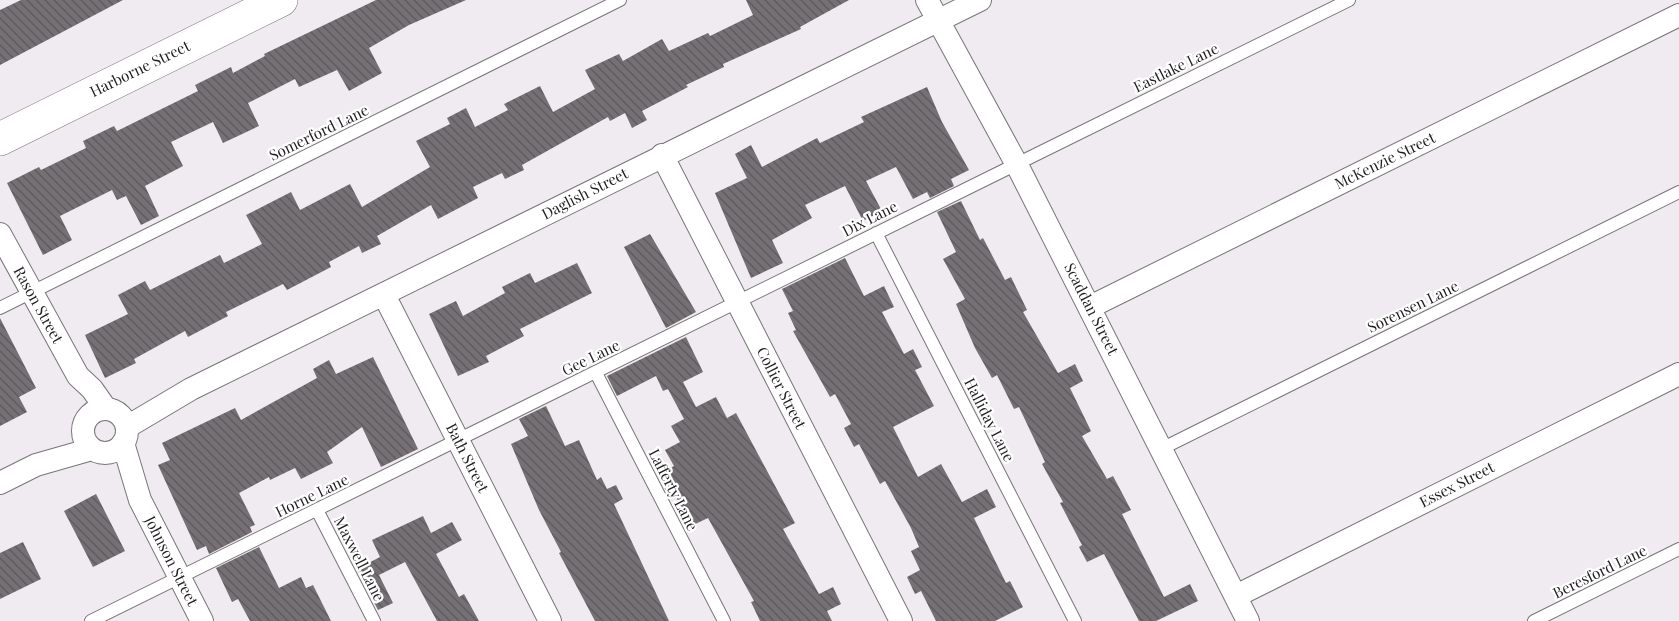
<svg xmlns="http://www.w3.org/2000/svg" width="1679" height="621" viewBox="0 0 1679 621" font-family="'Playfair Display',serif">
	<style>
		.building { fill: url(#building-back-hatch) }
		.lines { fill: none; stroke-linecap: round; stroke-linejoin: round }
		.service-casing { stroke: #797579; stroke-width: 14 }
		.minor-casing { stroke: #797579; stroke-width: 24 }
		.primary-casing { stroke: #797579; stroke-width: 34 }
		.service { stroke: #fff; stroke-width: 12 }
		.minor { stroke: #fff; stroke-width: 22 }
		.primary { stroke: #fff; stroke-width: 33 }
		.labels { text-anchor: middle; stroke-width: 4.5; stroke-linejoin: round; paint-order: stroke }
		.street-label { font-size: 15px; fill: #1e1c1e; stroke: #fff }
	</style>
	<defs>
		<pattern id="building-back-hatch" width="6" height="6" patternUnits="userSpaceOnUse" patternTransform="scale(1.5)"><rect width="6" height="6" fill="#747074"/><path d="M-1 5l2 2M0 0l6 6M5-1l2 2" fill="none" stroke="#5f5b5f"/></pattern>
	</defs>
	<rect width="100%" height="100%" fill="#f0ebf0"/>
	<!-- building -->
	<path class="building" d="M21 0H123L0 65V10Z
		M376 0H466L409 25 369 48 382 73 349 91 337 70 299 87 295 79 248 103 259 126 223 143 213 122 171 142 183 166 145 186 159 216 141 225 126 196 117 200 112 190 60 216 72 240 43 255 7 183 39 167 41 170 86 148 83 141 114 126 117 131 198 91 195 85 231 67 233 73 265 56 264 54Z
		M746 0H849L800 27 801 29 723 64 724 67 686 85 688 87 642 111 647 120 632 128 625 113 610 121 608 117 522 165 524 170 505 179 502 173 473 187 478 198 438 219 431 205 377 236 381 244 362 253 359 246 329 262 331 267 287 290 283 284 226 312 228 316 188 337 185 331 134 359 136 363 105 378 85 335 128 314 118 295 145 281 150 290 220 255 224 263 262 244 246 215 291 192 300 210 350 184 362 207 430 167 416 141 450 124 447 118 466 108 475 127 508 110 504 104 540 86 553 112 595 89 585 70 619 54 623 61 662 39 669 51 708 33 710 36 753 15Z
		M927 87 942 122 969 170 951 179 954 186 930 198 927 192 913 199 896 167 866 181 882 211 863 221 845 186 805 205 812 218 772 240 783 263 751 278 715 193 747 178 735 154 751 145 762 167 817 138 820 143 864 122 861 117Z
		M961 201 980 240 983 238 1005 280 1011 277 1027 310 1023 312 1058 373 1075 364 1083 381 1070 388 1091 431 1082 436 1107 479 1113 476 1131 510 1122 514 1164 597 1190 584 1198 601 1156 621H1139L1104 554 1087 562 1079 547 1082 545 1060 503 1063 502 1042 464 1045 462 1019 407 1014 409 997 375 992 378 975 348 956 304 965 299 943 259 956 252 937 212Z
		M650 234 696 312 666 328 624 247Z
		M845 258 864 296 884 286 894 307 882 312 904 354 913 349 922 367 915 370 934 406 893 427 918 477 941 464 962 502 987 489 996 507 974 518 1006 583 1010 581 1023 607 995 621H936L921 591 915 594 907 577 920 570 911 551 919 547 911 528 885 481 880 484 859 444 854 447 844 428 851 424 835 394 830 397 793 331 796 330 788 313 793 311 782 289Z
		M577 263 592 293 520 329 524 336 486 356 489 362 458 376 429 314 456 301 463 316 505 293 502 287 530 273 535 283Z
		M0 318 36 388 19 397 27 412 0 426Z
		M686 337 703 372 683 382 696 407 716 397 727 418 736 413 795 523 783 529 819 594 833 587 841 604 827 611 832 621H760L751 602 754 601 708 518 691 526 672 489 666 491 658 475 674 466 665 450 680 442 671 426 684 419 668 389 663 391 656 376 617 396 607 376Z
		M373 357 418 449 381 467 362 427 327 452 333 463 301 479 295 468 270 480 269 477 239 493 255 525 250 527 252 532 209 554 206 546 197 550 158 465 170 460 162 443 235 408 241 420 317 378 313 369 329 360 336 374Z
		M546 406 565 446 579 440 597 480 601 477 607 489 616 485 623 499 614 504 669 621H595L559 553 561 552 539 510 511 444 528 436 519 419Z
		M96 494 125 551 93 567 64 511Z
		M423 516 431 533 452 522 462 540 436 554 459 597 464 594 479 621H437L405 562 379 575 393 603 378 610 357 569 380 557 372 540Z
		M23 542 41 579 0 599V553Z
		M259 547 279 588 301 577 306 588 313 585 331 621H250L238 599 232 602 216 568Z"/>
	<g class="lines">
		<defs>
			<path id="service" d="M876 233 1075 621
				M0 308 620 0
				M596 373 724 621
				M1161 449 1679 192
				M317 510 374 621
				M91 621 1349 0
				M1534 621 1679 549"/>
			<path id="minor" d="M927 0 1016 163 1248 621
				M662 155 901 621
				M0 234 78 376 92 389 106 409
				M384 295 550 621
				M1090 307 1679 15
				M83 431a22 22 0 1 1 44 0a22 22 0 1 1-44 0Z
				M127 427 191 389 980 0
				M123 443 140 500 202 621
				M0 483 36 465 92 449
				M1236 596 1679 374"/>
			<path id="primary" d="M0 139 281 0"/>
		</defs>
		<!-- service casing -->
		<use href="#service" class="service-casing"/>
		<!-- minor casing -->
		<use href="#minor" class="minor-casing"/>
		<!-- primary casing -->
		<use href="#primary" class="primary-casing"/>
		<!-- service -->
		<use href="#service" class="service"/>
		<!-- minor -->
		<use href="#minor" class="minor"/>
		<!-- primary -->
		<use href="#primary" class="primary"/>
	</g>
	<g class="labels">
		<!-- street labels -->
		<g class="street-label">
			<text transform="translate(1176 68) rotate(-26)" y="5">Eastlake Lane</text>
			<text transform="translate(140 69) rotate(-26)" y="5">Harborne Street</text>
			<text transform="translate(319 133) rotate(-26)" y="5">Somerford Lane</text>
			<text transform="translate(1385 161) rotate(-26)" y="5">McKenzie Street</text>
			<text transform="translate(585 194) rotate(-27)" y="5">Daglish Street</text>
			<text transform="translate(870 219) rotate(-27)" y="5">Dix Lane</text>
			<text transform="translate(38 305) rotate(61)" y="5">Rason Street</text>
			<text transform="translate(1413 307) rotate(-26)" y="5">Sorensen Lane</text>
			<text transform="translate(1091 309) rotate(63)" y="5">Scaddan Street</text>
			<text transform="translate(591 358) rotate(-26)" y="5">Gee Lane</text>
			<text transform="translate(781 388) rotate(63)" y="5">Collier Street</text>
			<text transform="translate(989 420) rotate(63)" y="5">Halliday Lane</text>
			<text transform="translate(467 458) rotate(63)" y="5">Bath Street</text>
			<text transform="translate(1457 485) rotate(-27)" y="5">Essex Street</text>
			<text transform="translate(673 490) rotate(63)" y="5">Lafferty Lane</text>
			<text transform="translate(312 496) rotate(-26)" y="5">Horne Lane</text>
			<text transform="translate(359 559) rotate(63)" y="5">Maxwell Lane</text>
			<text transform="translate(171 561) rotate(63)" y="5">Johnson Street</text>
			<text transform="translate(1600 572) rotate(-26)" y="5">Beresford Lane</text>
		</g>
	</g>
</svg>
